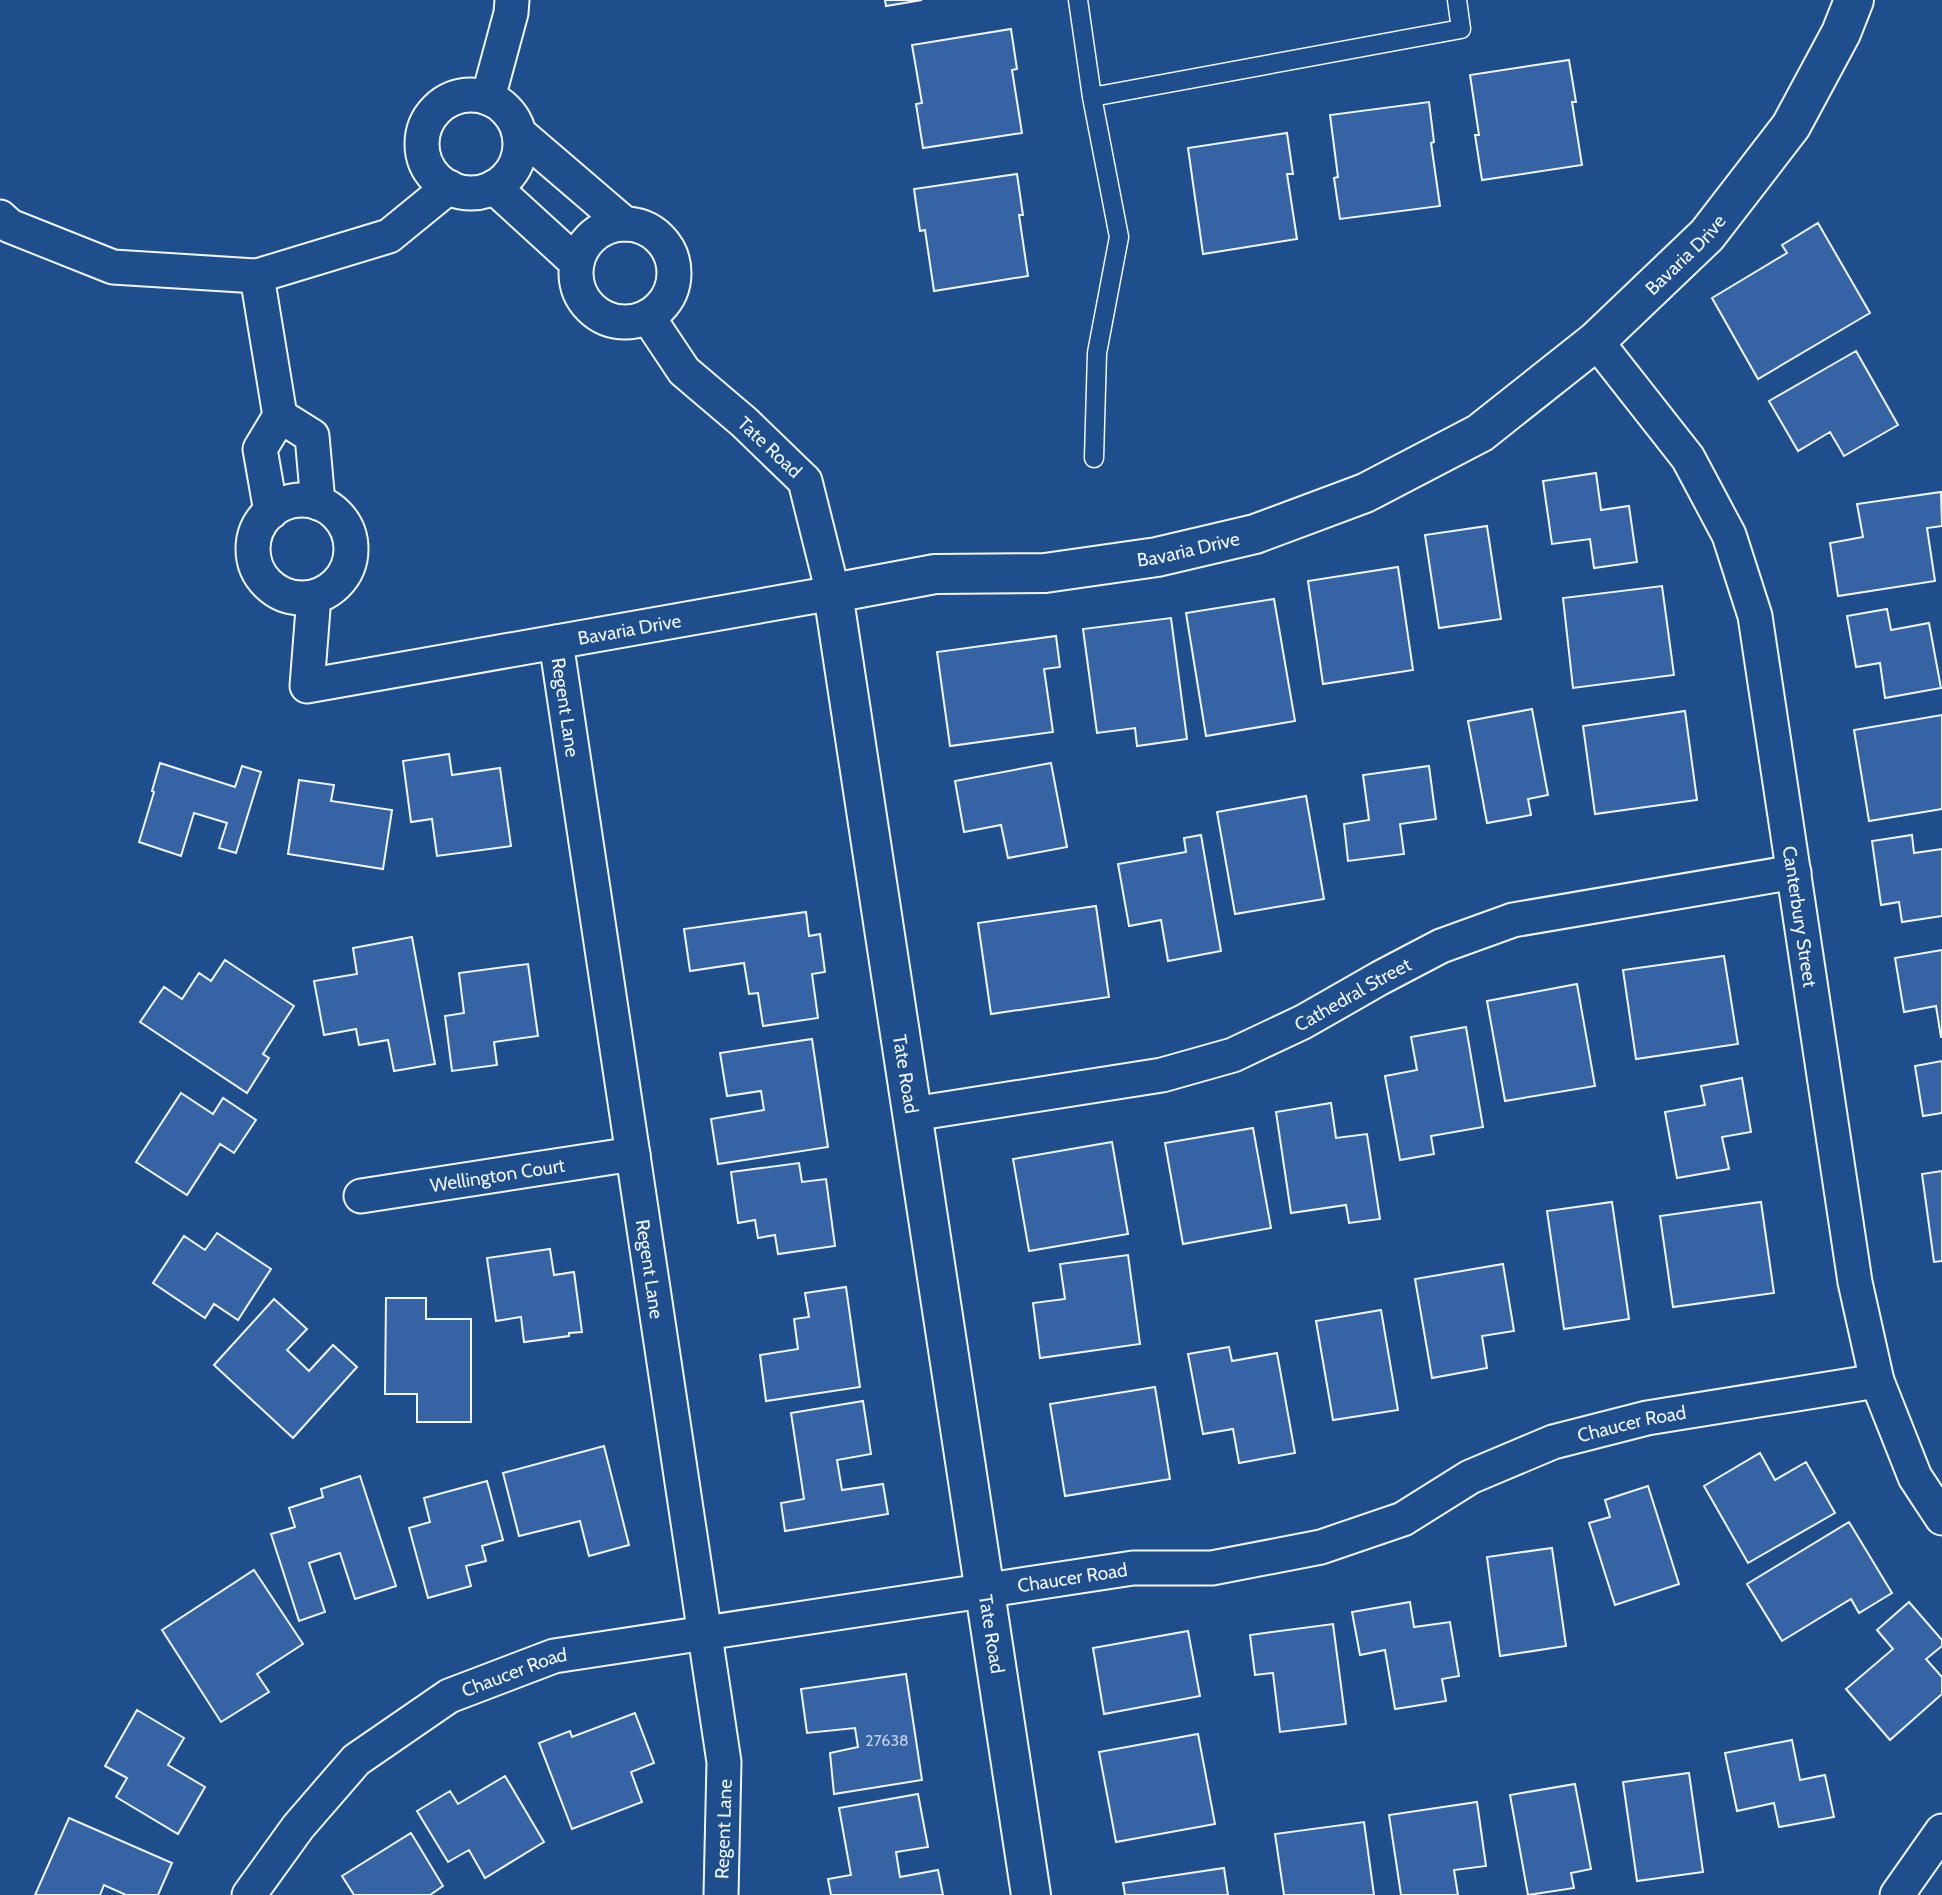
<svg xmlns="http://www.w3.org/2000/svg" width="1942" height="1895" viewBox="0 0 1942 1895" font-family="Cabin,sans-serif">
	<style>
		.building { fill: #3563a3; stroke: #f2f6ff; stroke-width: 2 }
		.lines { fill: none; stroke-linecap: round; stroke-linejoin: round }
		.service-casing { stroke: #f2f6ff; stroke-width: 21 }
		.minor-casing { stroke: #f2f6ff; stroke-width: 37 }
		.tertiary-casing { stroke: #f2f6ff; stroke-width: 42 }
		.service { stroke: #1f4e8c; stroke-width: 18 }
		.minor { stroke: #1f4e8c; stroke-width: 33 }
		.tertiary { stroke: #1f4e8c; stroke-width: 38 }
		.labels { text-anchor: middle; stroke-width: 5; stroke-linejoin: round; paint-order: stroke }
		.number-label { font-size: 16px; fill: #c3d1e8 }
		.street-label { font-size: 19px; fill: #f2f6ff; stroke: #1f4e8c }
	</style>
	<rect width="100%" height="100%" fill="#1f4e8c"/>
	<!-- building -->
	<path class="building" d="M885 0H922L886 6Z
		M1011 29 1017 69 1012 70 1022 133 923 148 916 104 922 103 912 45Z
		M1569 60 1576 102H1572L1582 165 1482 180 1475 135H1479L1470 75Z
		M1429 102 1434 142 1431 143 1440 206 1340 219 1334 178 1338 177 1330 115Z
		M1287 133 1293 174H1287L1297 239 1203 254 1188 148Z
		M1017 174 1023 215H1019L1028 276 934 291 925 230 920 231 914 189Z
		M1818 223 1870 313 1758 379 1712 298 1787 253 1782 245Z
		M1856 351 1898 425 1844 456 1830 432 1798 451 1769 401Z
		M1596 473 1601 510 1629 506 1637 562 1594 568 1590 539 1552 544 1543 481Z
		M1941 492 1942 526 1927 528 1935 581 1838 596 1830 543 1863 537 1857 504Z
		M1487 526 1501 619 1439 628 1425 535Z
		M1398 567 1413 670 1323 684 1308 581Z
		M1662 586 1674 675 1573 688 1563 598Z
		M1274 599 1295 721 1206 736 1186 613Z
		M1887 609 1891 630 1929 623 1941 688 1885 698 1880 663 1856 667 1847 616Z
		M1171 618 1187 739 1137 746 1135 728 1097 733 1083 629Z
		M1056 636 1060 667 1044 669 1053 732 950 746 937 652Z
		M1532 709 1548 795 1528 799 1531 815 1487 823 1468 721Z
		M1685 711 1697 800 1595 814 1583 726Z
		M1942 715V809L1869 821 1854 730Z
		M449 754 452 775 500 768 511 846 437 856 432 819 411 822 403 761Z
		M160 763 235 787 242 766 261 772 236 853 219 848 227 823 194 813 181 856 139 842 154 792 152 791Z
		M1051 763 1067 847 1008 858 1001 825 964 832 955 781Z
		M1429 766 1436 819 1400 824 1404 854 1348 861 1344 824 1369 820 1363 775Z
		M299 780 334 785 331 801 392 810 383 869 288 854Z
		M1306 796 1324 899 1235 914 1217 812Z
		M1201 835 1221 951 1168 961 1161 920 1129 926 1118 864 1186 852 1184 838Z
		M1912 835 1914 853 1942 849V916L1902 922 1899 902 1881 905 1872 841Z
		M1096 906 1109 997 991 1014 978 923Z
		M806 912 809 936 820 934 825 972 812 974 818 1018 763 1026 758 993 749 994 744 963 690 971 684 929Z
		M412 937 435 1064 394 1071 388 1040 359 1045 356 1029 324 1035 314 981 357 974 353 948Z
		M1942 950V1037H1941L1936 1006 1904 1012 1895 958Z
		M1724 956 1738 1044 1636 1059 1623 970Z
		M225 960 294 1006 263 1054 269 1058 247 1093 140 1022 164 987 182 999 199 973 211 981Z
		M528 964 538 1036 494 1042 497 1065 452 1071 445 1016 464 1013 459 973Z
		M1577 984 1595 1086 1505 1101 1487 1001Z
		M1466 1027 1483 1127 1431 1136 1434 1154 1400 1160 1385 1076 1417 1070 1411 1037Z
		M812 1039 828 1147 718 1164 711 1119 764 1110 761 1091 727 1096 720 1053Z
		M1942 1061V1113L1923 1116 1915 1066Z
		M1742 1078 1751 1132 1722 1137 1729 1169 1677 1178 1665 1112 1705 1105 1701 1086Z
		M181 1093 213 1114 223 1098 256 1120 234 1153 220 1144 187 1195 136 1162Z
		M1331 1103 1336 1138 1367 1134 1380 1219 1349 1223 1346 1205 1291 1213 1276 1112Z
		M1253 1128 1271 1228 1183 1244 1165 1143Z
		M1112 1142 1128 1234 1029 1251 1013 1159Z
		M799 1163 802 1182 826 1179 835 1246 778 1254 775 1235 758 1238 755 1220 738 1223 731 1172Z
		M1942 1171V1261L1934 1262 1922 1174Z
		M1612 1202 1629 1319 1564 1329 1547 1211Z
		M1761 1202 1774 1293 1673 1307 1660 1216Z
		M217 1233 271 1269 238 1320 214 1304 205 1318 153 1283 184 1236 205 1250Z
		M550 1249 554 1275 574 1272 582 1332 569 1333V1336L524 1342 521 1317 496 1321 487 1258Z
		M1128 1255 1140 1344 1040 1358 1033 1303 1065 1299 1060 1264Z
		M1503 1264 1514 1331 1482 1336 1487 1368 1432 1378 1415 1279Z
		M846 1287 860 1387 766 1401 760 1355 798 1349 794 1319 809 1317 805 1293Z
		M386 1298H426V1319H471V1422H417V1394H385Z
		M274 1299 307 1329 287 1350 309 1371 333 1345 357 1367 293 1438 214 1365Z
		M1381 1310 1398 1410 1333 1420 1316 1321Z
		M1229 1347 1232 1361 1277 1353 1295 1453 1239 1463 1233 1429 1203 1434 1188 1354Z
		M1155 1387 1170 1479 1065 1496 1050 1404Z
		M863 1401 871 1454 837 1460 842 1490 883 1484 888 1514 785 1531 781 1503 804 1499 791 1413Z
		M604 1446 629 1545 589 1556 580 1521 519 1536 503 1473Z
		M1760 1453 1775 1480 1806 1462 1835 1513 1748 1563 1704 1486Z
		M360 1476 396 1586 355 1599 340 1553 309 1563 325 1612 299 1621 271 1534 295 1527 289 1508 323 1497 321 1489Z
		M487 1481 503 1540 482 1546 486 1561 466 1566 471 1586 428 1598 409 1528 430 1522 424 1498Z
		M1648 1486 1679 1584 1615 1605 1589 1523 1610 1517 1605 1500Z
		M1849 1522 1892 1593 1859 1613 1851 1599 1782 1641 1747 1584Z
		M1552 1548 1566 1646 1500 1656 1487 1557Z
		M254 1570 303 1644 257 1674 269 1692 221 1722 162 1630Z
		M1410 1602 1414 1627 1450 1622 1459 1676 1442 1679 1446 1701 1395 1709 1385 1650 1360 1655 1352 1612Z
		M1909 1602 1942 1640V1646L1926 1659 1942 1677V1694L1890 1740 1846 1689 1893 1649 1877 1630Z
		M1333 1624 1346 1724 1280 1732 1273 1673 1255 1675 1250 1635Z
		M1188 1631 1200 1696 1104 1714 1093 1648Z
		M906 1674 922 1780 834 1794 830 1753 858 1747 855 1728 807 1733 801 1689Z
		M137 1710 184 1738 168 1765 205 1787 178 1834 116 1797 127 1778 105 1766Z
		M635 1713 654 1763 631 1772 642 1802 572 1829 539 1743 570 1731 572 1737Z
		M1198 1734 1215 1824 1116 1842 1099 1752Z
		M1792 1740 1800 1780 1825 1775 1834 1817 1779 1827 1774 1803 1737 1811 1725 1753Z
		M1689 1773 1703 1872 1637 1881 1623 1782Z
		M505 1776 544 1842 485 1878 469 1850 448 1862 417 1811 450 1791 458 1804Z
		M1575 1784 1591 1869 1571 1873 1574 1888 1528 1895 1510 1795Z
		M918 1794 928 1847 896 1852 900 1877 938 1870 943 1895H831L828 1879 851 1875 839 1808Z
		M1477 1802 1486 1866 1454 1870 1458 1895H1401L1389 1815Z
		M69 1818 172 1863 158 1895H126L104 1885 100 1895H35Z
		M1364 1822 1374 1895H1284L1275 1834Z
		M411 1833 443 1886 430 1895H354L342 1876Z
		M1224 1868 1228 1895H1125L1123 1883Z"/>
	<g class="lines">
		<defs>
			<path id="service" d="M1078 0 1092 97 1119 237 1097 353 1094 458
				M1092 97 1461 29 1457 0"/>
			<g id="minor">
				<circle cx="471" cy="144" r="49"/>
				<path d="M488 98 511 13 512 0"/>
				<path d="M519 133 625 224"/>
				<path d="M494 187 577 263"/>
				<path d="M0 217 10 226 113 267 257 276 389 236 449 187"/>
				<circle cx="625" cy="273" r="49"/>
				<path d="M257 276 280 416 312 436 318 503"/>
				<path id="s1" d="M1596 341 1688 458 1729 535 1755 616 1855 1282 1877 1381 1915 1477 1942 1518"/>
				<circle cx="302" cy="549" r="49"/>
				<path d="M271 512 260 449 280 416"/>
				<path id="s2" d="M310 598 313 609 307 686 833 593 805 481 744 422 684 371 648 317"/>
				<path id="s3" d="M556 642 724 1762 721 1895"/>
				<path id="s4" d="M913 1114 1162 1075 1233 1055 1303 1022 1380 978 1441 946 1513 920 1794 872"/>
				<path id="s5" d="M361 1196 633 1154"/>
				<path id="s6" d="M249 1895 298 1827 356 1760 449 1696 554 1656 1133 1568H1212L1321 1547 1403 1519 1470 1477 1553 1442 1647 1418 1877 1381"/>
				<path d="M1897 1895 1942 1831"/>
			</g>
			<g id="tertiary">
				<path id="s7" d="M1031 1895 833 593 935 574 1045 573 1157 557 1255 534 1365 493 1480 433 1596 341 1707 235 1791 126 1841 33 1854 0"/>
			</g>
		</defs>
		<!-- service casing -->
		<use href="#service" class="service-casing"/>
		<!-- minor casing -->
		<use href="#minor" class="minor-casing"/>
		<!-- tertiary casing -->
		<use href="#tertiary" class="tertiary-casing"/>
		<!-- service -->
		<use href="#service" class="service"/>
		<!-- minor -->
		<use href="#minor" class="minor"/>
		<!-- tertiary -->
		<use href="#tertiary" class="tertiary"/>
	</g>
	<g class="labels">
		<!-- number labels -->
		<g class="number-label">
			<text x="887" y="1746">27638</text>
		</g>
		<!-- street labels -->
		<g class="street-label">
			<text dy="7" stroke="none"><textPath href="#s7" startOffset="2264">Bavaria Drive</textPath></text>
			<text transform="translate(770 447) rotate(43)" y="7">Tate Road</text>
			<text dy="7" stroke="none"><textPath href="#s7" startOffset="1676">Bavaria Drive</textPath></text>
			<text dy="7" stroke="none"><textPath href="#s2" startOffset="416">Bavaria Drive</textPath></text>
			<text dy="7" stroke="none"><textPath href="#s3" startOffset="66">Regent Lane</textPath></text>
			<text dy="7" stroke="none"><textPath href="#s1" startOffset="625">Canterbury Street</textPath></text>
			<text dy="7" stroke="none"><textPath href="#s4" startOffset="460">Cathedral Street</textPath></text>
			<text transform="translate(906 1074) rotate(81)" y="7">Tate Road</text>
			<text dy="7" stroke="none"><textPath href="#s5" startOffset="138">Wellington Court</textPath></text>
			<text dy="7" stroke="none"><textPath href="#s3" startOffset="634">Regent Lane</textPath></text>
			<text dy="7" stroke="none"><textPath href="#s6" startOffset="1510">Chaucer Road</textPath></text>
			<text dy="7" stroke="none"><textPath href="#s6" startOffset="922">Chaucer Road</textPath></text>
			<text transform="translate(992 1634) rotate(81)" y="7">Tate Road</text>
			<text dy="7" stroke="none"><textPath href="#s6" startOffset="355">Chaucer Road</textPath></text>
			<text transform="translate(723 1829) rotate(-88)" y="7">Regent Lane</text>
		</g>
	</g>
</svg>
